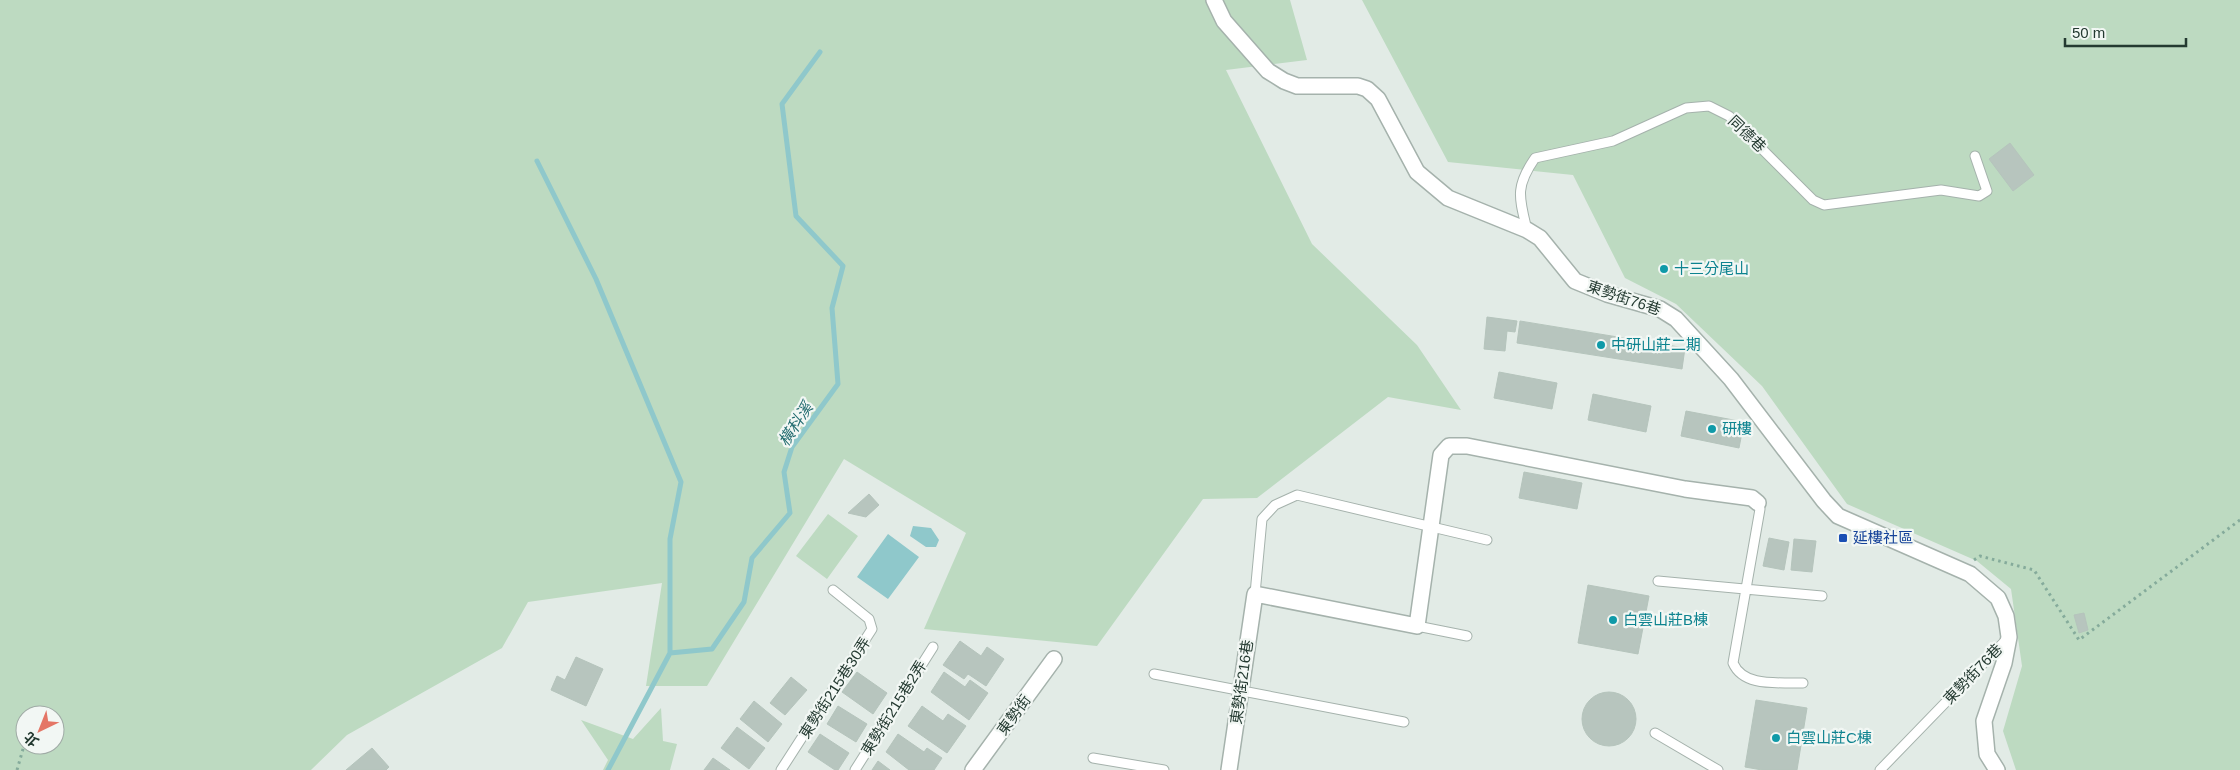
<svg xmlns="http://www.w3.org/2000/svg" width="2240" height="770" viewBox="0 0 2240 770" font-family="Arial,'Noto Sans TC',sans-serif">
	<style>
		.green { fill: #bddac1; fill-rule: evenodd }
		.water { fill: #8fc8cb }
		.lines { fill: none; stroke-linecap: round; stroke-linejoin: round }
		.stream { stroke: #8fc8cb; stroke-width: 5 }
		.building { fill: #b7c5be; stroke: #b5c4bc }
		.lane-casing { stroke: #a5b2ac; stroke-width: 11 }
		.street-casing { stroke: #a5b2ac; stroke-width: 18 }
		.path { stroke: #85ab9b; stroke-width: 3; stroke-dasharray: 2.5 4; stroke-linecap: butt }
		.lane { stroke: #fff; stroke-width: 9 }
		.street { stroke: #fff; stroke-width: 15 }
		.culture-dot { fill: #0f9aa8; stroke: #f2f7f4; stroke-width: 2 }
		.transit-dot { fill: #1a4fb4; stroke: #f2f7f4; stroke-width: 2 }
		.labels { text-anchor: middle; stroke-width: 4.5; stroke-linejoin: round; paint-order: stroke }
		.street-label { font-size: 15px; fill: #243a31; stroke: #f2f7f4 }
		.culture-label { font-size: 15px; fill: #0d838f; stroke: #f2f7f4; text-anchor: start }
		.transit-label { font-size: 15px; fill: #164399; stroke: #f2f7f4; text-anchor: start }
		.water-label { font-size: 16px; font-style: italic; fill: #236c70; stroke: #f2f7f4 }
	</style>
	<rect width="100%" height="100%" fill="#e2ebe6"/>
	<!-- green -->
	<path class="green" d="M0 0H1290L1307 60 1226 70 1312 244 1417 345 1461 410 1388 397 1257 498 1203 499 1097 646 924 629 966 533 844 459 707 686H646L662 583 528 602 502 648 347 735 311 770H0ZM25 715H55V745H25Z
		M1362 0H2240V770H2016L2003 731 2022 666 2011 589 1977 561 1847 504 1762 386 1676 304 1625 278 1573 175 1448 162Z
		M828 514 858 536 827 579 796 556Z
		M661 708 663 741 677 744 670 770H603L608 760 581 720 633 739Z"/>
	<!-- water -->
	<path class="water" d="M913 526 931 528 939 540 936 547H926L910 536Z
		M888 534 919 557 888 599 857 577Z"/>
	<g class="lines">
		<!-- stream -->
		<path class="stream" d="M537 161 596 279 681 482 670 539V653
			M608 770 670 653 712 649 744 602 752 558 790 513 784 472 792 447 838 384 832 308 843 266 796 216 782 104 820 52"/>
	</g>
	<!-- building -->
	<path class="building" d="M2010 143 2034 175 2013 191 1989 159Z
		M1487 317 1517 321 1515 332 1507 331 1505 351 1484 349Z
		M1520 321 1685 348 1682 369 1517 343Z
		M1499 372 1557 383 1552 409 1494 398Z
		M1593 394 1651 406 1646 432 1588 420Z
		M1686 411 1744 422 1739 448 1681 436Z
		M1524 472 1582 483 1577 509 1519 498Z
		M869 494 879 505 866 517 848 513Z
		M1769 538 1789 542 1784 570 1763 566Z
		M1794 539 1816 541 1812 572 1791 570Z
		M1588 585 1649 596 1638 654 1578 643Z
		M2084 613 2088 630 2079 633 2074 615Z
		M960 641 981 656 987 647 1004 659 986 686 968 674 964 679 943 665Z
		M576 657 603 669 586 706 551 690 557 676 565 680Z
		M857 672 887 693 873 714 842 692Z
		M944 672 965 687 970 680 988 693 969 720 931 692Z
		M791 677 807 690 785 715 770 703Z
		M1582 719a27 27 0 1 1 54 0a27 27 0 1 1-54 0Z
		M1756 700 1807 708 1797 770H1762L1745 767Z
		M754 701 782 724 768 742 740 719Z
		M838 706 867 724 856 742 827 724Z
		M922 706 943 721 948 714 966 726 947 753 908 726Z
		M737 727 765 748 749 769 721 748Z
		M820 734 849 753 838 770H835L808 752Z
		M898 734 924 752 927 748 942 758 934 770H909L886 752Z
		M372 748 389 767 386 770H346Z
		M713 758 730 770H704Z
		M878 761 890 770H872Z"/>
	<g class="lines">
		<defs>
			<path id="lane" d="M1527 230C1519 197 1515 187 1535 158L1613 141 1686 108 1709 106 1729 116 1813 200 1824 205 1941 190 1979 196 1987 191 1975 156
				M1758 503 1760 509 1733 663C1744 688 1779 682 1803 683
				M1658 581 1822 596
				M1255 594 1262 519 1275 505 1297 495 1487 540
				M1417 626 1467 636
				M1154 674 1404 722
				M1655 733 1718 770
				M1093 758 1164 770
				M781 770 872 629 869 619 833 590
				M855 770 933 647
				M1880 770 2007 639"/>
			<path id="street" d="M1214 0 1224 21 1268 71 1284 81 1297 86H1358L1367 89 1378 99 1417 172 1448 198 1527 230 1540 238 1575 281 1607 294 1660 309 1676 319 1731 379 1824 501 1838 516 1970 574 1998 598 2006 616 2009 637 2004 663 1984 721 1987 754 1997 770
				M973 770 1054 659
				M1229 770 1255 594 1417 626 1441 455 1449 446H1467L1685 489 1752 498 1758 503"/>
		</defs>
		<!-- lane casing -->
		<use href="#lane" class="lane-casing"/>
		<!-- street casing -->
		<use href="#street" class="street-casing"/>
		<!-- path -->
		<path class="path" d="M1974 560 1980 556 2034 570 2079 640 2240 520
			M17 770 25 742"/>
		<!-- lane -->
		<use href="#lane" class="lane"/>
		<!-- street -->
		<use href="#street" class="street"/>
	</g>
	<!-- markers -->
	<g class="culture-dot">
		<circle cx="1664" cy="269" r="5"/>
		<circle cx="1601" cy="345" r="5"/>
		<circle cx="1712" cy="429" r="5"/>
		<circle cx="1613" cy="620" r="5"/>
		<circle cx="1776" cy="738" r="5"/>
	</g>
	<rect class="transit-dot" x="1838" y="533" width="10" height="10" rx="2.5"/>
	<g class="labels">
		<!-- street labels -->
		<g class="street-label">
			<text transform="translate(1747 134) rotate(44)" y="5">同德巷</text>
			<text transform="translate(1624 298) rotate(19)" y="5">東勢街76巷</text>
			<text transform="translate(1973 674) rotate(-46)" y="5">東勢街76巷</text>
			<text transform="translate(1242 682) rotate(-82)" y="5">東勢街216巷</text>
			<text transform="translate(835 688) rotate(-57)" y="5">東勢街215巷30弄</text>
			<text transform="translate(894 708) rotate(-58)" y="5">東勢街215巷2弄</text>
			<text transform="translate(1014 715) rotate(-54)" y="5">東勢街</text>
		</g>
		<!-- culture labels -->
		<g class="culture-label">
			<text x="1674" y="274">十三分尾山</text>
			<text x="1611" y="350">中研山莊二期</text>
			<text x="1722" y="434">研樓</text>
			<text x="1623" y="625">白雲山莊B棟</text>
			<text x="1786" y="743">白雲山莊C棟</text>
		</g>
		<!-- transit labels -->
		<g class="transit-label">
			<text x="1853" y="543">延樓社區</text>
		</g>
		<!-- water labels -->
		<g class="water-label">
			<text transform="translate(795 424) rotate(-57)" y="6">橫科溪</text>
		</g>
	</g>
	<!-- north arrow -->
	<g transform="translate(40 730) rotate(223)"><circle r="24" fill="#f2f7f4" stroke="#a0aba6"/>
	<path d="M0-4L9 19L0 12L-9 19Z" fill="#e47666"/>
	<text y="-8" font-size="14" font-weight="bold" text-anchor="middle" fill="#243a31">北</text>
	</g>
	<!-- scale -->
	<path d="M2065 38v8h121v-8" fill="none" stroke="#243a31" stroke-width="2.5"/>
	<text x="2072" y="38" font-size="15" fill="#243a31" stroke="#f2f7f4" stroke-width="4" paint-order="stroke">50 m</text>
</svg>
